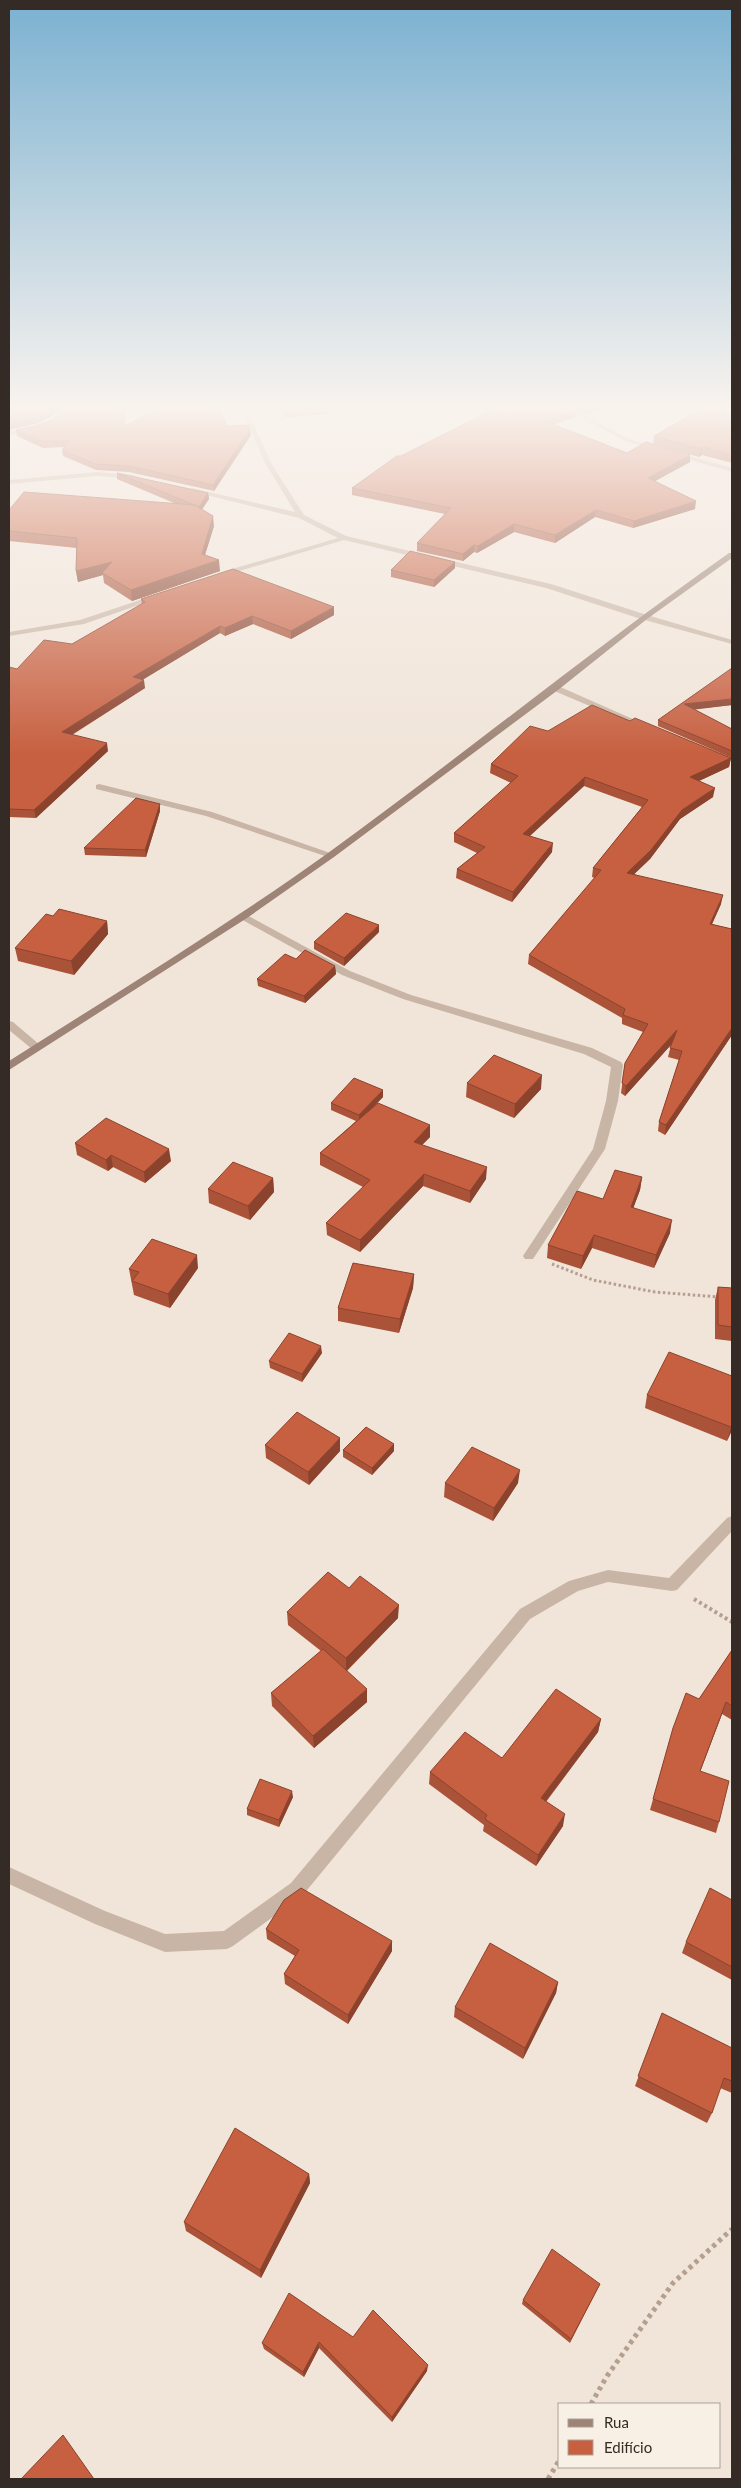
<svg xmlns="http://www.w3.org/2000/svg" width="741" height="2488" viewBox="0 0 741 2488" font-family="Lato,sans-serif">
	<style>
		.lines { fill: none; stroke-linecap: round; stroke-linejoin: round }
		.path-far2 { stroke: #b59f8f; stroke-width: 3; stroke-dasharray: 2.5 2.5; stroke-linecap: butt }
		.path-far1 { stroke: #b59f8f; stroke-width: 4; stroke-dasharray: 3 3; stroke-linecap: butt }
		.path { stroke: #b59f8f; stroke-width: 5; stroke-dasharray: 4 4; stroke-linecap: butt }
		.street { fill: #c9b5a5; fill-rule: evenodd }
		.secondary { fill: #9d8476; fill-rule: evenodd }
		.wall { fill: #ab5338 }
		.shaded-wall { fill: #8b432e }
		.building { fill: #c76041; stroke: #8b432e }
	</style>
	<rect width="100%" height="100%" fill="#f1e5d9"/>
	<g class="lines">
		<!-- path-far2 -->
		<path class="path-far2" d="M552 1264 593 1280 655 1292 719 1297"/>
		<!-- path-far1 -->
		<path class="path-far1" d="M694 1599 732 1622"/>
		<!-- path -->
		<path class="path" d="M591 2404 607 2376 673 2283 732 2229
			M548 2479 560 2459"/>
		<!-- street -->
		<path class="street" d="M240 406H246L271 463 304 515 346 536 551 584 647 615 732 640V644L641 619 546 588 344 540 219 577V573L338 538 299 518 190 491V489L192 488 295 512 265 463Z
			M560 406H567L629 439 732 468V472L625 441Z
			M33 428 36 430 35 431 9 435V431Z
			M97 472 133 475 136 477 133 479 97 476 9 484V480Z
			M155 595 162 597 84 624 9 636V632L80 620Z
			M552 686H558L651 727 644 729 552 690Z
			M99 784 212 812 336 855 331 858 328 857 206 816 96 789V785Z
			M243 913 350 971 411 995 592 1048 621 1062 623 1065 618 1101 605 1149 533 1259H525L523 1256 593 1149 606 1101 611 1067 584 1054 403 999 342 975 239 918V914Z
			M9 1021 13 1022 40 1045 42 1047 40 1049H32L9 1030Z
			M732 1516V1531L677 1590 672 1591 608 1582 578 1591 530 1619 303 1895 233 1946 227 1949 165 1952 95 1924 9 1884V1867L105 1911 165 1934 224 1931 291 1883 520 1609 569 1581 608 1570 669 1578 727 1518Z"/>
		<!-- secondary -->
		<path class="secondary" d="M729 553H732V558L647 619 558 690 334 857 247 918 9 1070V1061C116 993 225 927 328 853 463 755 593 649 729 553Z"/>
	</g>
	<!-- wall -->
	<path class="wall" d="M281 406H328L329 407V414L284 417Z
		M570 406H612L586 414Z
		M732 406V463L702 455 699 457 653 444 654 436Z
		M66 408 125 426H227L250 429 251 435 214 491 129 472 96 470 63 456 62 450 64 447 43 448 17 436 16 430 35 426 52 420Z
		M577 410 576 417 553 424 627 453 690 462 655 481 695 509 633 528 595 517 555 543 514 532 477 553 474 552 463 561 417 551V543L445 514 352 495V488L401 456Z
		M117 473 208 493 209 499 202 509 214 526 205 555 220 571 132 601 104 583 103 575 78 582 76 571 77 548 9 541V510L174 503 117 479Z
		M455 562V568L434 587 391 577V570Z
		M141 599 334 615 291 639 253 624 225 636 220 633 142 680 145 688 72 735 108 751 36 818 9 817V667L17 669 72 644 142 604Z
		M732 668V705L694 709 732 729V758L658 726V720Z
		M630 721 731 758 729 767 699 781 713 797 680 819 650 859 634 874 721 904 712 924 732 929V1035L665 1135 658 1131 659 1122 679 1060 668 1057 671 1045 625 1096 621 1093 625 1063 643 1032 622 1024V1018L528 964 529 955 595 878 592 877 593 868 642 807 584 786 530 836 552 852 512 902 456 878 457 869 477 853 454 842V833L511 783 490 773 491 764 548 731Z
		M160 804V811L146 857 85 855 84 848Z
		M53 916 107 921 108 934 74 975 18 961 15 948Z
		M379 932 344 966 314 949V942Z
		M335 966 336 974 305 1003 258 986 257 979Z
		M467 1083 541 1089 514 1118 466 1097Z
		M383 1097 375 1105 430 1125V1137L422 1145 486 1179 470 1203 423 1186 360 1252 327 1235 326 1223 363 1187 320 1165V1153L356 1121 331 1110V1103Z
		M75 1143 171 1161 145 1183 113 1167 108 1171 77 1155Z
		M642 1177 640 1190 633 1208 670 1233 654 1268 592 1248 581 1269 547 1258 548 1245 603 1199Z
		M273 1178 274 1192 250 1220 209 1203 208 1189Z
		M198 1268 170 1308 134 1295 129 1269Z
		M414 1274 413 1288 399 1333 338 1321V1308Z
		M718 1287 732 1288V1341L715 1339V1300Z
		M322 1353 302 1382 270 1368 269 1361Z
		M732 1376V1430L727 1441 645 1408 647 1395Z
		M394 1444V1451L372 1475 343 1457V1450Z
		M265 1445 340 1451 309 1485 266 1458Z
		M445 1483H518L493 1521 444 1497Z
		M349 1588 398 1618 347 1671 367 1702 314 1748 272 1706 271 1693 321 1651 288 1625 287 1612Z
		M732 1650V1720L722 1714 700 1772 719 1822 716 1833 650 1810 673 1728 699 1699Z
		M601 1719 598 1732 546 1802 563 1826 536 1866 483 1831 484 1825 429 1784 430 1772 502 1758Z
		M293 1797 279 1827 247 1815V1809Z
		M732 1900V1980L682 1953 686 1942Z
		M266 1929 392 1941V1951L348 2024 285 1984 284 1974 295 1956 267 1939Z
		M558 1982 556 1993 523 2059 454 2017 455 2007Z
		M662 2013 732 2048V2093L720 2088 712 2113 707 2123 635 2086Z
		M309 2174 310 2183 261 2278 186 2231 184 2222Z
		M600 2284 570 2343 522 2304 523 2300Z
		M353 2337 427 2371 392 2422 319 2348 304 2377 264 2349 262 2343Z"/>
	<!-- shaded-wall -->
	<path class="shaded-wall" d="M56 406H63L52 416 39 423 9 430V423Z
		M592 406H612L586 414V407Z
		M329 407V414L284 417V411Z
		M577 410 576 417 543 428 544 421Z
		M250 429 251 435 214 491 213 485Z
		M703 447 702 455 699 457 700 449Z
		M690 455V462L648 485V478Z
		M208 493 209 499 199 514 198 508Z
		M696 501 695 509 633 528 634 521Z
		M596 510 595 517 555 543V535Z
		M213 516 214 526 202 564V554Z
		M514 524V532L477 553 478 546Z
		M474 545V552L463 561V554Z
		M219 560 220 571 132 601 131 590Z
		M112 562 102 573 103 575 78 582 76 571Z
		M455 562V568L434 587V580Z
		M334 607V615L291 639V631Z
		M252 616 253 624 225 636V628Z
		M220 626V633L134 685 133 677Z
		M144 680 145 688 63 740 62 732Z
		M732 699V705L683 711 684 704Z
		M107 743 108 751 36 818 34 810Z
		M731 758 729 767 688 786 690 777Z
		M585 777 584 786 522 843 523 834Z
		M715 788 713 797 680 819 650 859 626 882 627 873 682 810Z
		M160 804V811L146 857 145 850Z
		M553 843 552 852 512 902 513 892Z
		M723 895 721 904 708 933 710 924Z
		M107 921 108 934 74 975 71 961Z
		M379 925V932L344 966V958Z
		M335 966 336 974 305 1003 304 996Z
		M732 1028V1035L665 1135 666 1125Z
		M677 1030 676 1039 625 1096 626 1086Z
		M542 1075 541 1089 514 1118 515 1104Z
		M383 1090V1097L359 1122V1115Z
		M430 1125V1137L413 1154 414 1142Z
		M169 1149 171 1161 145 1183 144 1172Z
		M111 1155 113 1167 108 1171 106 1160Z
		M487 1167 486 1179 470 1203V1191Z
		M424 1174 423 1186 360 1252V1240Z
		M642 1177 640 1190 629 1220 631 1207Z
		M273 1178 274 1192 250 1220 248 1206Z
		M672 1220 670 1233 654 1268 656 1255Z
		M594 1235 592 1248 581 1269 583 1256Z
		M197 1255 198 1268 170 1308 168 1294Z
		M414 1274 413 1288 399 1333 400 1319Z
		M321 1346 322 1353 302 1382V1374Z
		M732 1424V1430L727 1441 731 1427Z
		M340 1438V1451L309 1485 308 1472Z
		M394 1444V1451L372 1475V1468Z
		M520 1470 518 1483 493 1521 494 1508Z
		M399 1605 398 1618 346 1671V1658Z
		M367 1689V1702L314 1748 313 1736Z
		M726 1702 722 1714 696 1782 700 1771Z
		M601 1719 598 1732 539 1810 541 1798Z
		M292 1791 293 1797 279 1827V1820Z
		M565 1814 563 1826 536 1866 538 1855Z
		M392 1941V1951L348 2024V2015Z
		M558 1982 556 1993 523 2059 525 2048Z
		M309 2174 310 2183 261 2278 260 2270Z
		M319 2342V2348L304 2377 303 2372Z
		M428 2365 427 2371 392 2422V2417Z"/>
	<!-- building -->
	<path class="building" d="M9 406H56L51 410 38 417 9 423Z
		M68 406H124L125 426 162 406H218L227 426 249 425 250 429 213 485 129 466 95 464 62 450 70 441H42L16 430 35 426 52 420 66 408Z
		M283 406H328L329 407 284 411Z
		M500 406H568L577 410 544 421 627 453 646 442 690 455 648 478 696 501 634 521 596 510 555 535 514 524 478 546 474 545 463 554 417 543 451 508 352 488 397 456H401Z
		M706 406H732V455L703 447 700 449 654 436Z
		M117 473 208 493 199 507Z
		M24 492 195 505 213 516 202 554 219 560 131 590 102 573 112 562 76 571 77 538 9 531V510Z
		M410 551 455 562 434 580 391 570Z
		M233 569 334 607 291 631 252 616 225 628 220 626 133 677 144 680 62 732 107 743 34 810 9 809V667L17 669 44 640 72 644 145 602 141 599Z
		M732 668V699L684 704 732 729V751L658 720Z
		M592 705 630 721 635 718 731 758 690 777 715 788 682 810 651 850 627 873 723 895 710 924 732 929V1028L666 1125 659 1122 682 1051 670 1048 677 1030 626 1086 622 1083 625 1063 648 1024 623 1015 625 1009 529 955 601 870 593 868 648 800 585 777 523 834 553 843 513 892 457 869 485 847 454 833 518 776 491 764 530 726 548 731Z
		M136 798 160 804 145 850 84 848Z
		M59 909 107 921 71 961 15 948 46 914 53 916Z
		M346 913 379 925 344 958 314 942Z
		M305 950 335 966 304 996 257 979 285 954 296 959Z
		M494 1055 542 1075 515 1104 467 1083Z
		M354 1078 383 1090 359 1115 331 1103Z
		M378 1103 430 1125 414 1142 487 1167 470 1191 424 1174 360 1240 326 1223 370 1180 320 1153Z
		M106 1118 169 1149 144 1172 111 1155 106 1160 75 1143Z
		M233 1162 273 1178 248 1206 208 1189Z
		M615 1170 642 1177 631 1207 672 1220 656 1255 594 1235 583 1256 548 1245 577 1191 603 1199Z
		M152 1239 197 1255 168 1294 132 1281 139 1272 129 1269Z
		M353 1263 414 1274 400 1319 338 1308Z
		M718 1287 732 1288V1327L718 1325Z
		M289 1333 321 1346 302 1374 269 1361Z
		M669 1352 732 1376V1424L731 1427 647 1395Z
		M297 1412 340 1438 308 1472 265 1445Z
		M366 1427 394 1444 372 1468 343 1450Z
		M472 1447 520 1470 494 1508 445 1483Z
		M328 1572 349 1588 360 1576 399 1605 346 1658 287 1612Z
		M323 1649 367 1689 313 1736 271 1693Z
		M732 1650V1706L726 1702 700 1771 729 1781 719 1822 653 1799 673 1728 686 1693 699 1699Z
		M556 1689 601 1719 541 1798 565 1814 538 1855 485 1819 487 1815 430 1772 465 1732 502 1758Z
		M260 1779 292 1791 279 1820 247 1809Z
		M301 1888 392 1941 348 2015 284 1974 299 1950 266 1929 284 1900Z
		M710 1888 732 1900V1967L686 1942Z
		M490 1943 558 1982 525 2048 455 2007Z
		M662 2013 732 2048V2081L724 2078 712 2113 638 2076Z
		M235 2128 309 2174 260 2270 184 2222Z
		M552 2249 600 2284 571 2339 523 2300Z
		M289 2293 353 2337 373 2310 428 2365 392 2417 319 2342 303 2372 262 2343Z
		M63 2435 94 2479H21Z"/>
	<!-- sky -->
	<linearGradient id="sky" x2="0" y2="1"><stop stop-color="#7bb1d1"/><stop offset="0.54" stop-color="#f9f3ee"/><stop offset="1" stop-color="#f9f3ee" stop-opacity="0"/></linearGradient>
	<rect width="741" height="754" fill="url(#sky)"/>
	<!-- border -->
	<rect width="741" height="2488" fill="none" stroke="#352b26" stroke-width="20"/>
	<!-- legend -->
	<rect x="558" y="2403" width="162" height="65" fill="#f9f0e5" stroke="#aba199"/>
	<rect x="568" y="2419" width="25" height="8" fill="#9d8476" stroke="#aba199"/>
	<text x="604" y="2428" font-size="15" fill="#352b26">Rua</text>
	<rect x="568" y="2440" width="25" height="15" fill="#c76041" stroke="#aba199"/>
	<text x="604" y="2453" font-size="15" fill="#352b26">Edifício</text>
</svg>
